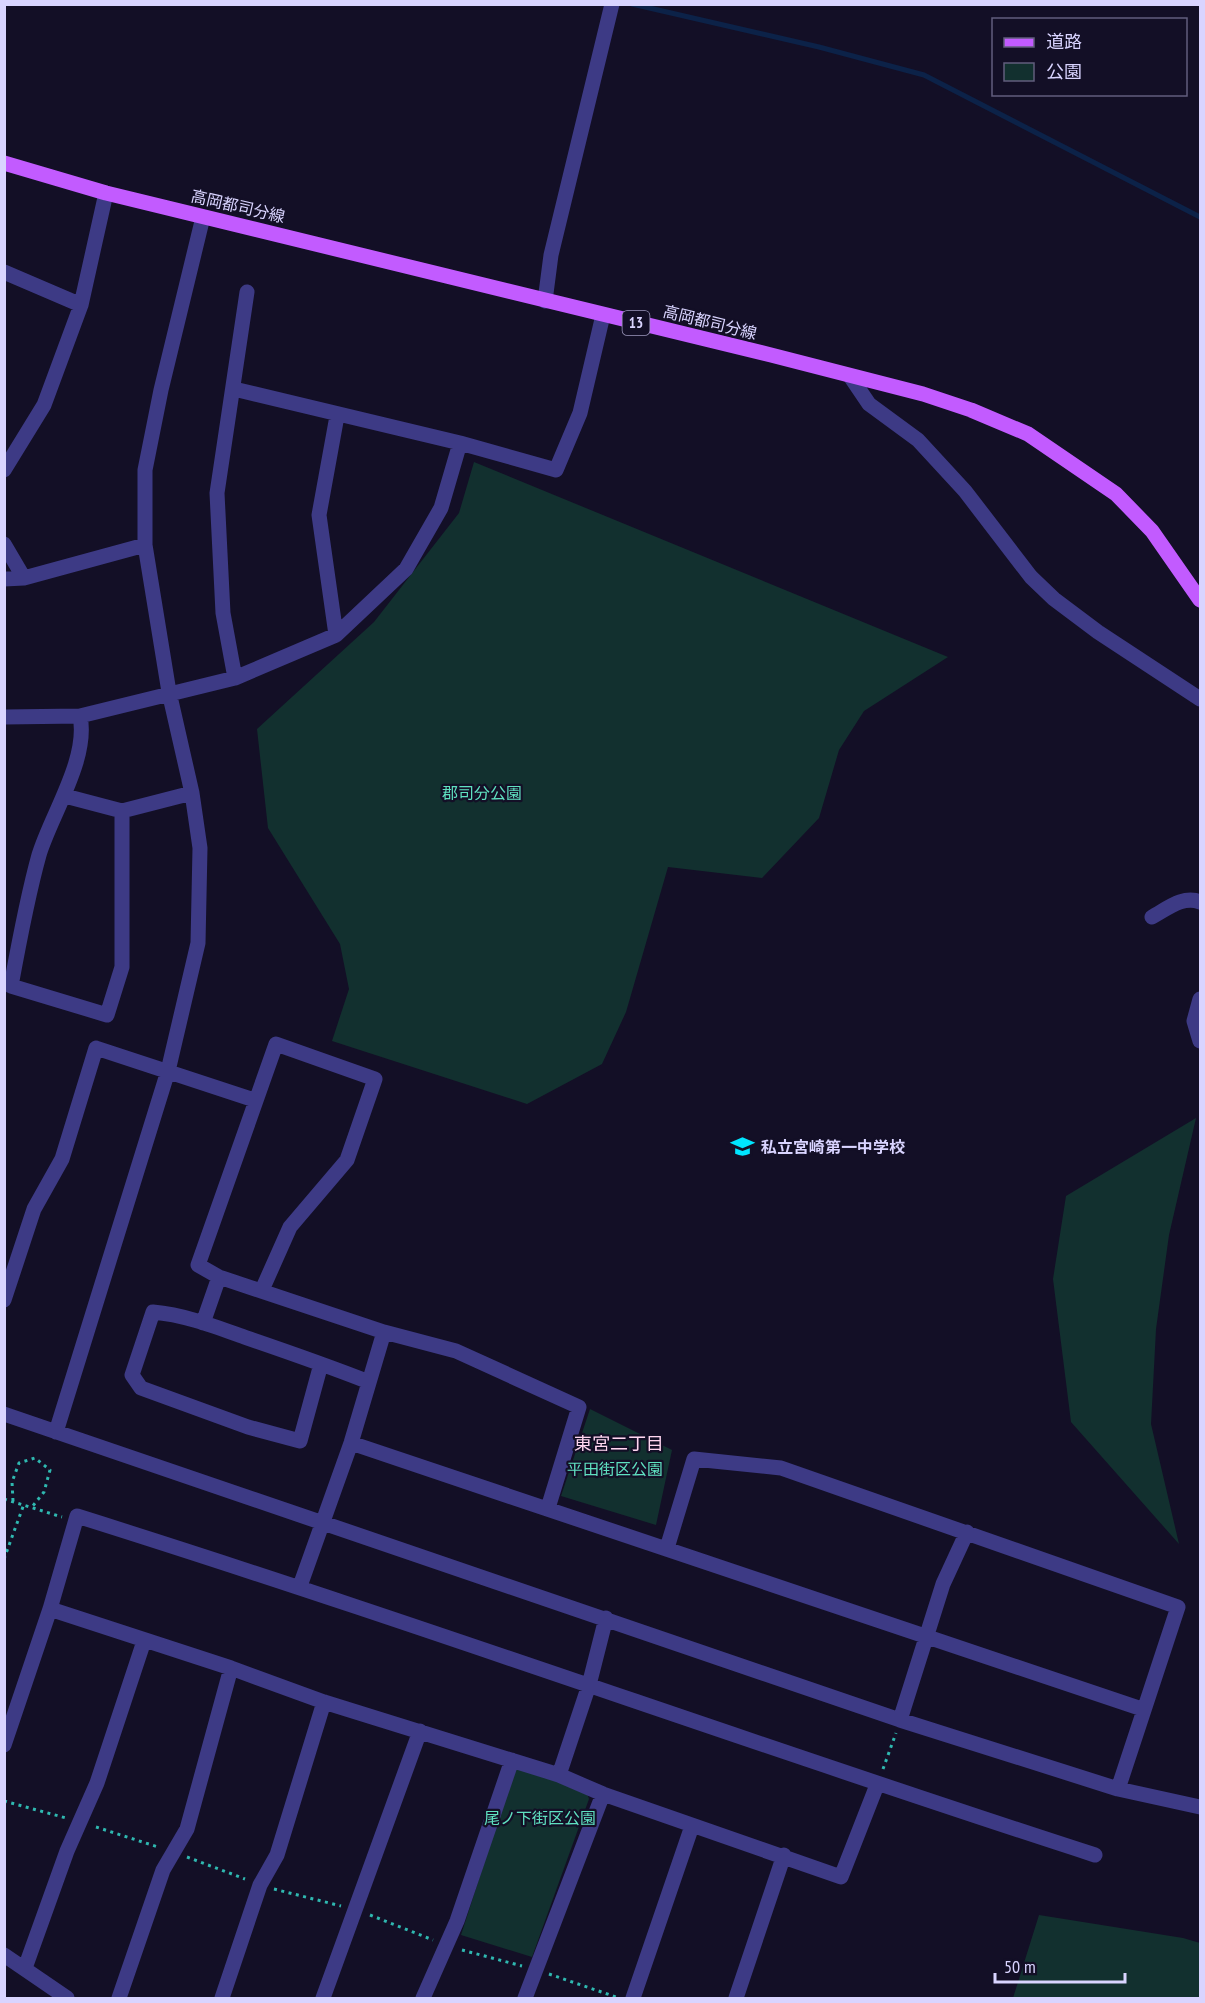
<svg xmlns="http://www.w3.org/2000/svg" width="1205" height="2003" viewBox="0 0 1205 2003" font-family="'PT Sans Narrow','Noto Sans JP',sans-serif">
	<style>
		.green { fill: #12302f }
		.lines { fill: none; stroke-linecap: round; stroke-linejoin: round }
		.stream { stroke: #0c2248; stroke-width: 5 }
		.path { stroke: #2fb8b0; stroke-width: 3; stroke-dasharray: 3 4.5; stroke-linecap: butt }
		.minor { stroke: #3d3a85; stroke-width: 15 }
		.major { stroke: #c25bff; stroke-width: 15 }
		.labels { text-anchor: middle; stroke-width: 4.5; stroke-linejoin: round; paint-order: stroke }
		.shield { fill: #130f26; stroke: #9e99be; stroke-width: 1.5 }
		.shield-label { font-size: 15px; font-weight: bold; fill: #d9d4ff }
		.street-label { font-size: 16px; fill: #d9d4ff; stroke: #130f26 }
		.park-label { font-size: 16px; fill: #5fe0c0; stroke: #130f26 }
		.poi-label { font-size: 16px; font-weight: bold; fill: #d9d4ff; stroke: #130f26; text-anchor: start }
		.neighbourhood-label { font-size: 18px; fill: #ffd6f0; stroke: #130f26 }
	</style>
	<rect width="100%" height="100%" fill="#130f26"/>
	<!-- green -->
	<path class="green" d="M474 462 948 657 864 711 839 750 819 818 762 878 668 867 626 1012 602 1064 527 1104 332 1041 349 989 340 944 268 828 257 729 374 622 459 513Z
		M1196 1118 1169 1235 1156 1329 1151 1424 1179 1544 1071 1422 1053 1279 1066 1196Z
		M590 1409 672 1450 656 1525 561 1496Z
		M523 1769 586 1790 589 1799 532 1957 461 1935 514 1770Z
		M1039 1915 1183 1938 1200 1943V1998H1013Z"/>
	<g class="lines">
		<!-- stream -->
		<path class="stream" d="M632 4 819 47 924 75 1200 217"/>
		<!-- path -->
		<path class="path" d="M4 1499 62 1517
			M13 1501 12 1482 19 1463 35 1458 50 1470 44 1492 32 1507
			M4 1559 24 1504
			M883 1769 896 1733
			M4 1801 66 1818
			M96 1827 158 1847
			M187 1857 245 1879
			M274 1889 341 1906
			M370 1915 433 1940
			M462 1950 522 1966
			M549 1974 619 1998"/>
		<!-- minor -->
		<path class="minor" d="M4 272 81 305
			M545 301 551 255 612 4
			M850 376 869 404 918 440 965 491 1031 577 1054 599 1098 632 1200 699
			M234 389 460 443 556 470 580 413 603 315
			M4 470 44 405 81 305 106 193
			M4 544 24 578
			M4 579 24 578 145 545
			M336 635 319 515 337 416
			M235 678 223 613 217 493 247 292
			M80 716C89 759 51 815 39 855 27 898 19 942 11 986L107 1015 122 967V811
			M4 717 80 716 235 678 336 635 406 569 441 508 460 443
			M65 796 122 811 192 793
			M1152 917C1167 909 1183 895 1200 902
			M1200 999 1194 1021 1200 1041
			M262 1290 290 1227 347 1160 375 1079 276 1044 198 1265 219 1277 384 1332 456 1351 579 1407 548 1508
			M4 1300 34 1209 62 1159 96 1048 254 1100
			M203 1323 219 1277
			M321 1364 300 1441 248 1427 141 1388 132 1375 153 1312C186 1315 216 1327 247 1338 288 1352 328 1366 369 1382
			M4 1414 900 1720 1118 1789 1200 1807
			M56 1432 168 1071 198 943 200 848 192 793 169 692 145 545V470L161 390 203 217
			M351 1443 1142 1709
			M667 1548 694 1459 781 1468 1178 1607 1118 1789
			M300 1586 351 1443 384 1332
			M50 1609 231 1668 324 1702 559 1775 603 1794 841 1877 877 1785
			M900 1720 943 1584 967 1532
			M4 1745 50 1609 77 1516C418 1623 754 1745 1095 1855
			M559 1775 589 1685 606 1618
			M4 1955 67 1998
			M25 1968 67 1851 97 1783 144 1641
			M119 1998 163 1870 187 1829 231 1668
			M222 1998 260 1885 277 1855 324 1702
			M323 1998 420 1731
			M423 1998 457 1921 512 1760
			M525 1998 603 1794
			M633 1998 692 1826
			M736 1998 784 1855"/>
		<!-- major -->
		<path class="major" d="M4 163 106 193 771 355 923 394 971 410 1028 434 1116 494 1152 531 1200 600"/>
	</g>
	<!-- icons -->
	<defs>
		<symbol id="school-bare" viewBox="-9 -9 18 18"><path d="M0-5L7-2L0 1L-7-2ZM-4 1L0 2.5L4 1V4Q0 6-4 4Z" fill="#00e5ff" stroke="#130f26" stroke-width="2.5" paint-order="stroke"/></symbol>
	</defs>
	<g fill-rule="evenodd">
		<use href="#school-bare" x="726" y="1130" width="33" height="33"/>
	</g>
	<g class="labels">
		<!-- shield labels -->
		<rect class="shield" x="622.5" y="311" width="27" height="24" rx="4.5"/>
		<g class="shield-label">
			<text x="636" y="328">13</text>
		</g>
		<!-- street labels -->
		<g class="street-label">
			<text transform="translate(238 206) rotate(13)" y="6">高岡都司分線</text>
			<text transform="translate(710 322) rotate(14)" y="6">高岡都司分線</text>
		</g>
		<!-- park labels -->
		<g class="park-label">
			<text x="482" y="799">郡司分公園</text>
			<text x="615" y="1475">平田街区公園</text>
			<text x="540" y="1824">尾ノ下街区公園</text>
		</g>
		<!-- poi labels -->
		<g class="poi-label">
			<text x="761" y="1153">私立宮崎第一中学校</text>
		</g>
		<!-- neighbourhood labels -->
		<g class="neighbourhood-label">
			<text x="619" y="1450">東宮二丁目</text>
		</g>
	</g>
	<!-- border -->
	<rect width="1205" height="2003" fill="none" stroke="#d9d4ff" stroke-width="12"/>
	<!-- legend -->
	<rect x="992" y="18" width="195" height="78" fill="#130f26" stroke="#625e7d" stroke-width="1.5"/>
	<rect x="1004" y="38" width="30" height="9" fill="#c25bff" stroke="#625e7d" stroke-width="1.5"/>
	<text x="1046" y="48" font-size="18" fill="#d9d4ff">道路</text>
	<rect x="1004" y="63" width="30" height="18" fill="#12302f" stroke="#625e7d" stroke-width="1.5"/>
	<text x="1046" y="78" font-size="18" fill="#d9d4ff">公園</text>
	<!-- scale -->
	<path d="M995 1973v9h130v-9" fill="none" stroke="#d9d4ff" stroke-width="3"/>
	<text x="1004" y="1973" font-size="18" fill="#d9d4ff" stroke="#130f26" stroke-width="4.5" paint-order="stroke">50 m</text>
</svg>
